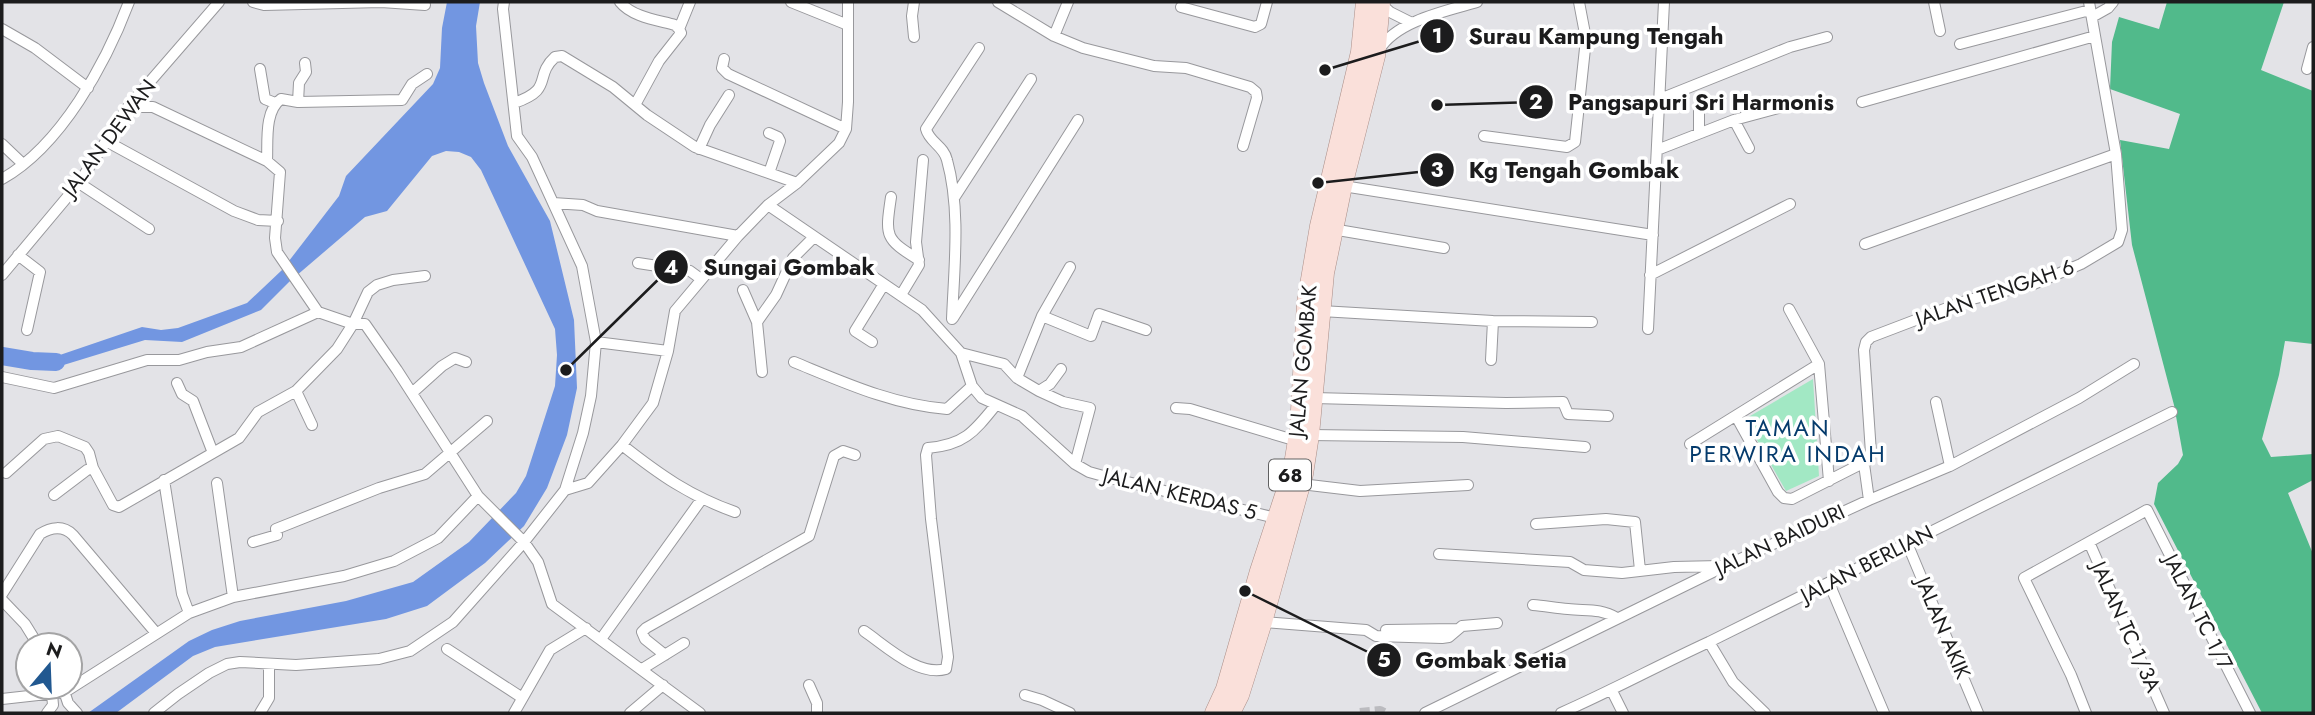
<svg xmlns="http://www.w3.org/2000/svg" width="2315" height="715" viewBox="0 0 2315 715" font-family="Jost,sans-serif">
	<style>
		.green { fill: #a2e8c4 }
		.forest { fill: #51ba8b }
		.water { fill: #7296e1 }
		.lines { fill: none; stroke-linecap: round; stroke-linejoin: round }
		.river { stroke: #7296e1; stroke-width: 18 }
		.minor-tunnel { stroke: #bbbbbf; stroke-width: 10; stroke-dasharray: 10 5; stroke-linecap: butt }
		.minor-casing { stroke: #98989c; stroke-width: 12 }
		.primary-casing { stroke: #aa8e88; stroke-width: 19 }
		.minor { stroke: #fff; stroke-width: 10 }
		.primary { stroke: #fae0da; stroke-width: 18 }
		.labels { text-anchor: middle; stroke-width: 7; stroke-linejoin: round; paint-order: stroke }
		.shield { fill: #fff; stroke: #606061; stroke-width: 2 }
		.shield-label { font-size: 19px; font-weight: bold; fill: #1c1c1d }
		.street-label { font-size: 21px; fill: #1c1c1d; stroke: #fff }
		.neighbourhood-label { font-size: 23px; letter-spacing: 2px; fill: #053b6c; stroke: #fff }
		.leader { fill: none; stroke: #1c1c1d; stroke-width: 2.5 }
		.callout-dot { fill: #1c1c1d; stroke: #fff; stroke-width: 2.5 }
		.mark-label { font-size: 21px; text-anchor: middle; font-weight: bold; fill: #fff }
		.callout-label { font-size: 23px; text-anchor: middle; font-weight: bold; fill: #1c1c1d; stroke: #fff; stroke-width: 7; stroke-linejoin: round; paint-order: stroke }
	</style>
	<rect width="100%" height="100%" fill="#e3e3e7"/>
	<!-- green -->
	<path class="green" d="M1813 379 1819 476 1786 491 1745 419Z"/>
	<!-- forest -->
	<path class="forest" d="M2167 2H2284L2261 70 2313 91V344L2285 341 2279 375 2262 439 2271 457 2313 454V480L2288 493 2313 554V713H2262L2154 504 2158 483 2178 464 2183 455 2174 405 2132 245 2120 140 2169 149 2180 114 2110 89 2112 42 2119 17 2159 29Z"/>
	<!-- water -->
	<path class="water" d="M447 2H480L476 26 478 63 484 83 508 146 550 221 574 320 577 388 567 435 547 488 524 526 485 563 427 606 386 619 215 647 193 656 116 713H88L189 641 212 630 240 621 346 601 413 582 469 542 516 493 526 476 555 386 557 355 555 329 481 170 471 157 459 152 446 151 432 156 387 211 365 217 289 282 261 310 182 342 145 340 57 367 35 365V357H54L142 327 161 330 178 328 247 303 282 270 339 196 346 176 433 84 440 68 442 28Z"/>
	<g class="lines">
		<!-- river -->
		<path class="river" d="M2 356 32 361 56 362"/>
		<!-- minor-tunnel -->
		<path class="minor-tunnel" d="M1360 713 1380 711 1384 713"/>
		<defs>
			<path id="minor" d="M253 2 264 5 381 2 425 5
				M620 2C632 17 657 20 675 25L679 29
				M791 2 848 25
				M998 2 1054 36 1083 48 1154 66 1186 68 1250 87 1256 92 1257 98 1243 146
				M1934 2 1940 31
				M1381 4 1390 12 1412 23
				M1181 7 1255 27 1261 24 1267 2
				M2092 17 2108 8 2113 2
				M2 29 35 48 88 88
				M1054 36 1068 2
				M914 37 912 16 914 2
				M1960 44 2090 10
				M1379 50C1396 21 1446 11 1477 2
				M724 59 722 68 728 74 846 129
				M260 69 265 99 275 103
				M2307 69 2313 47
				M1660 99 1790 47 1827 37
				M298 102 299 83 306 72 305 63
				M1862 102 2095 36
				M514 103C555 89 533 77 555 57L562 56 613 87 647 115 695 147 797 183
				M635 105 659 61 681 33 679 29 690 2
				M128 107H153L267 161 280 172 275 238 277 252 318 312 353 324H365L397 370 478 496 524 542 538 562 552 604 700 713
				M1734 120 1793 104
				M769 133 778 137 780 141 769 173
				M1699 133V106
				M1484 136 1567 147 1575 142 1586 39 1579 2
				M106 141 234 211 258 220 278 221
				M2 144 23 164
				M699 149 710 125 729 95
				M1657 150 1734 120 1749 148
				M267 161C268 142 264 111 281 99L298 102 402 100 412 84 427 74
				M2 179C61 146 106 63 129 2
				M79 183 149 229
				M1343 186 1653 235
				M891 197C885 237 885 239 919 260
				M954 198 1031 79
				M553 203 583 205 597 211 738 236
				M768 205 922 310 961 353 972 386 982 398 1022 416 1075 464 1089 472 1107 477 1276 518
				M1332 229 1444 248
				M1865 244 2116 154
				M18 255 40 272 27 330
				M638 263 690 271 701 279
				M2 275 79 183 128 107 219 2
				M1650 275 1790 204
				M743 290 757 322
				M901 295 919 265 916 242 923 160
				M1789 309 1819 364 1829 481
				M1321 311 1493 321 1592 322
				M1042 316 1091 336 1099 314 1146 330
				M953 318 1078 120
				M952 319C954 268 961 210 947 160 944 146 929 142 926 129L979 48
				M1648 329 1664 2
				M596 342 668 351
				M872 342 855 331 884 284
				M961 353 1004 364 1017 378 1039 391 1050 384 1061 369
				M1491 360 1493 321
				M794 362C843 382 893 405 947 409L972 386
				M762 372 757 322 776 295 793 258 814 237
				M2 377 54 388 147 360H179L207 352 241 347 318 312
				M1017 378 1042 316 1070 267
				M177 383 182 394 193 401 213 453
				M296 391 312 425
				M1039 391 1063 402 1090 408 1075 464
				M412 393 442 366 455 358 466 362
				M1314 398 1506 403 1563 402 1568 414 1608 416
				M1936 402 1950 466
				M1176 408 1190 409 1297 441
				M1736 416 1778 492 1784 498 1792 499 1869 460 1871 453 1864 350 1866 342 1871 337 1968 300 2034 284 2081 264 2118 242 2122 230 2116 154 2089 2
				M1310 435 1463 437 1585 447
				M1690 444 1819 364
				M622 445C660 475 690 496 735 512
				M1864 464 1869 500
				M6 473 44 439 58 436 85 447 89 453 93 468
				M164 480 182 594 189 613
				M217 483 233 597
				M1301 484 1360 491 1468 485
				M565 490 588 483 622 445 653 403 668 351 675 311 738 236 768 205 797 183 839 143 846 129 848 102V2
				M54 495 87 470 93 468 113 505 119 507 239 438 258 412 296 391 337 349 353 324 368 292 377 285 393 280 425 276
				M1536 524 1606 519 1635 522 1640 570
				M253 542 277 535 276 529 379 488 425 474 487 421
				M2089 542 2164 713
				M1907 543 1978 713
				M1439 554 1570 562 1584 570 1622 573 1674 567 1720 566
				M1829 583 1884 713
				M2 594 40 534C51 527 63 525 73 535L156 633
				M2 600 25 624 38 645
				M1533 605C1545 606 1556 608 1568 609 1587 611 1600 608 1617 618
				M1263 622 1366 630 1376 636 1442 638 1449 637 1462 626 1497 623
				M1386 630 1457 629
				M864 631C886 646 918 677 946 669L948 657 931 519 926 455 928 448C964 445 974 432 995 406
				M601 639 701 500
				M1709 642 1733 682 1765 713
				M447 649 521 697
				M665 655 645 639 642 632 646 628 809 536 834 456 843 451 855 455
				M642 669 684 643
				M809 685 817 703V713
				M63 688 68 703 77 713
				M1612 691 1623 713
				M1025 695 1042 700 1070 713
				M2 699 65 692 189 613 233 597 344 576 394 561 438 538 478 496
				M47 713 53 705 52 694
				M154 713 178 694 209 673 227 664 240 662 296 665 379 659 410 651 453 622 524 542 565 490 583 433 591 396 596 342 582 266 532 157 517 136 503 9 504 2
				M260 713 269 698V664
				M514 713 550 650 586 628
				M630 713 663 685
				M1425 713 1725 566 1869 500 1950 466 2079 398 2134 364
				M1561 713C1611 691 1659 665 1709 642L2172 412
				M2086 713 2071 675 2024 578 2147 510 2250 713"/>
			<path id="primary" d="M1214 713 1225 689 1259 571 1292 471 1299 428 1306 303 1319 226 1360 52 1365 2
				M1231 713 1240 695 1263 622 1304 474 1310 435 1325 273 1343 186 1376 56 1381 2"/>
		</defs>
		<!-- minor casing -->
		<use href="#minor" class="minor-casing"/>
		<!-- primary casing -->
		<use href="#primary" class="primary-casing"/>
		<!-- minor -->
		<use href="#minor" class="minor"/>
		<!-- primary -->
		<use href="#primary" class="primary"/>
	</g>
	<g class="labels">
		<!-- shield labels -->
		<rect class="shield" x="1269" y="459.5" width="42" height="31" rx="5"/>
		<g class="shield-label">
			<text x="1290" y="482">68</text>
		</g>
		<!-- street labels -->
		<g class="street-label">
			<text transform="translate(109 138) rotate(-53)" y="7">JALAN DEWAN</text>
			<text transform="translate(1995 293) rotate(-19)" y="7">JALAN TENGAH 6</text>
			<text transform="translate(1303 361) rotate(-85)" y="7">JALAN GOMBAK</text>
			<text transform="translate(1180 494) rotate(14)" y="7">JALAN KERDAS 5</text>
			<text transform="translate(1780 540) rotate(-25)" y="7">JALAN BAIDURI</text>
			<text transform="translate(1867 564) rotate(-27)" y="7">JALAN BERLIAN</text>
			<text transform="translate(2198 612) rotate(63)" y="7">JALAN TC 1/7</text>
			<text transform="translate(2126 627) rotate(66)" y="7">JALAN TC 1/3A</text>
			<text transform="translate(1943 628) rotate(67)" y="7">JALAN AKIK</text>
		</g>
		<!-- neighbourhood labels -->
		<g class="neighbourhood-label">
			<text x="1788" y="436">TAMAN<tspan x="1788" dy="26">PERWIRA INDAH</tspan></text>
		</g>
	</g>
	<!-- callouts -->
	<path class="leader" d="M1325 70L1437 36M1437 105L1536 102M1318 183L1437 170M566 370L671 267M1245 591L1384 660"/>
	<g class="callout-dot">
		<circle cx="1325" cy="70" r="7"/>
		<circle cx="1437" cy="105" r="7"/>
		<circle cx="1318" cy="183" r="7"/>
		<circle cx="566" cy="370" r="7"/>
		<circle cx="1245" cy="591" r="7"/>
		<circle cx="1437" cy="36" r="18"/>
		<circle cx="1536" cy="102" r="18"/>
		<circle cx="1437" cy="170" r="18"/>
		<circle cx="671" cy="267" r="18"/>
		<circle cx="1384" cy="660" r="18"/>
	</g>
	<g class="mark-label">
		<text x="1437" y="43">1</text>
		<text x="1536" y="109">2</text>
		<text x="1437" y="177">3</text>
		<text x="671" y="275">4</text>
		<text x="1384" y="667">5</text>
	</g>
	<g class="callout-label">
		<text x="1596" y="44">Surau Kampung Tengah</text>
		<text x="1701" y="110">Pangsapuri Sri Harmonis</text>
		<text x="1574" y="178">Kg Tengah Gombak</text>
		<text x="789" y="275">Sungai Gombak</text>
		<text x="1491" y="668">Gombak Setia</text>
	</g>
	<!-- border -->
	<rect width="2315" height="715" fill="none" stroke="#1c1c1d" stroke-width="7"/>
	<!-- north arrow -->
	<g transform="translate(49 666) rotate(19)"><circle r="33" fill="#ffffff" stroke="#a4a4a5" stroke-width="2"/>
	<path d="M0-5L12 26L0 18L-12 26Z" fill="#215890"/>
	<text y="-10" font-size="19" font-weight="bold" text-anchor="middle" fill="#1c1c1d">N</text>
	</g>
</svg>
